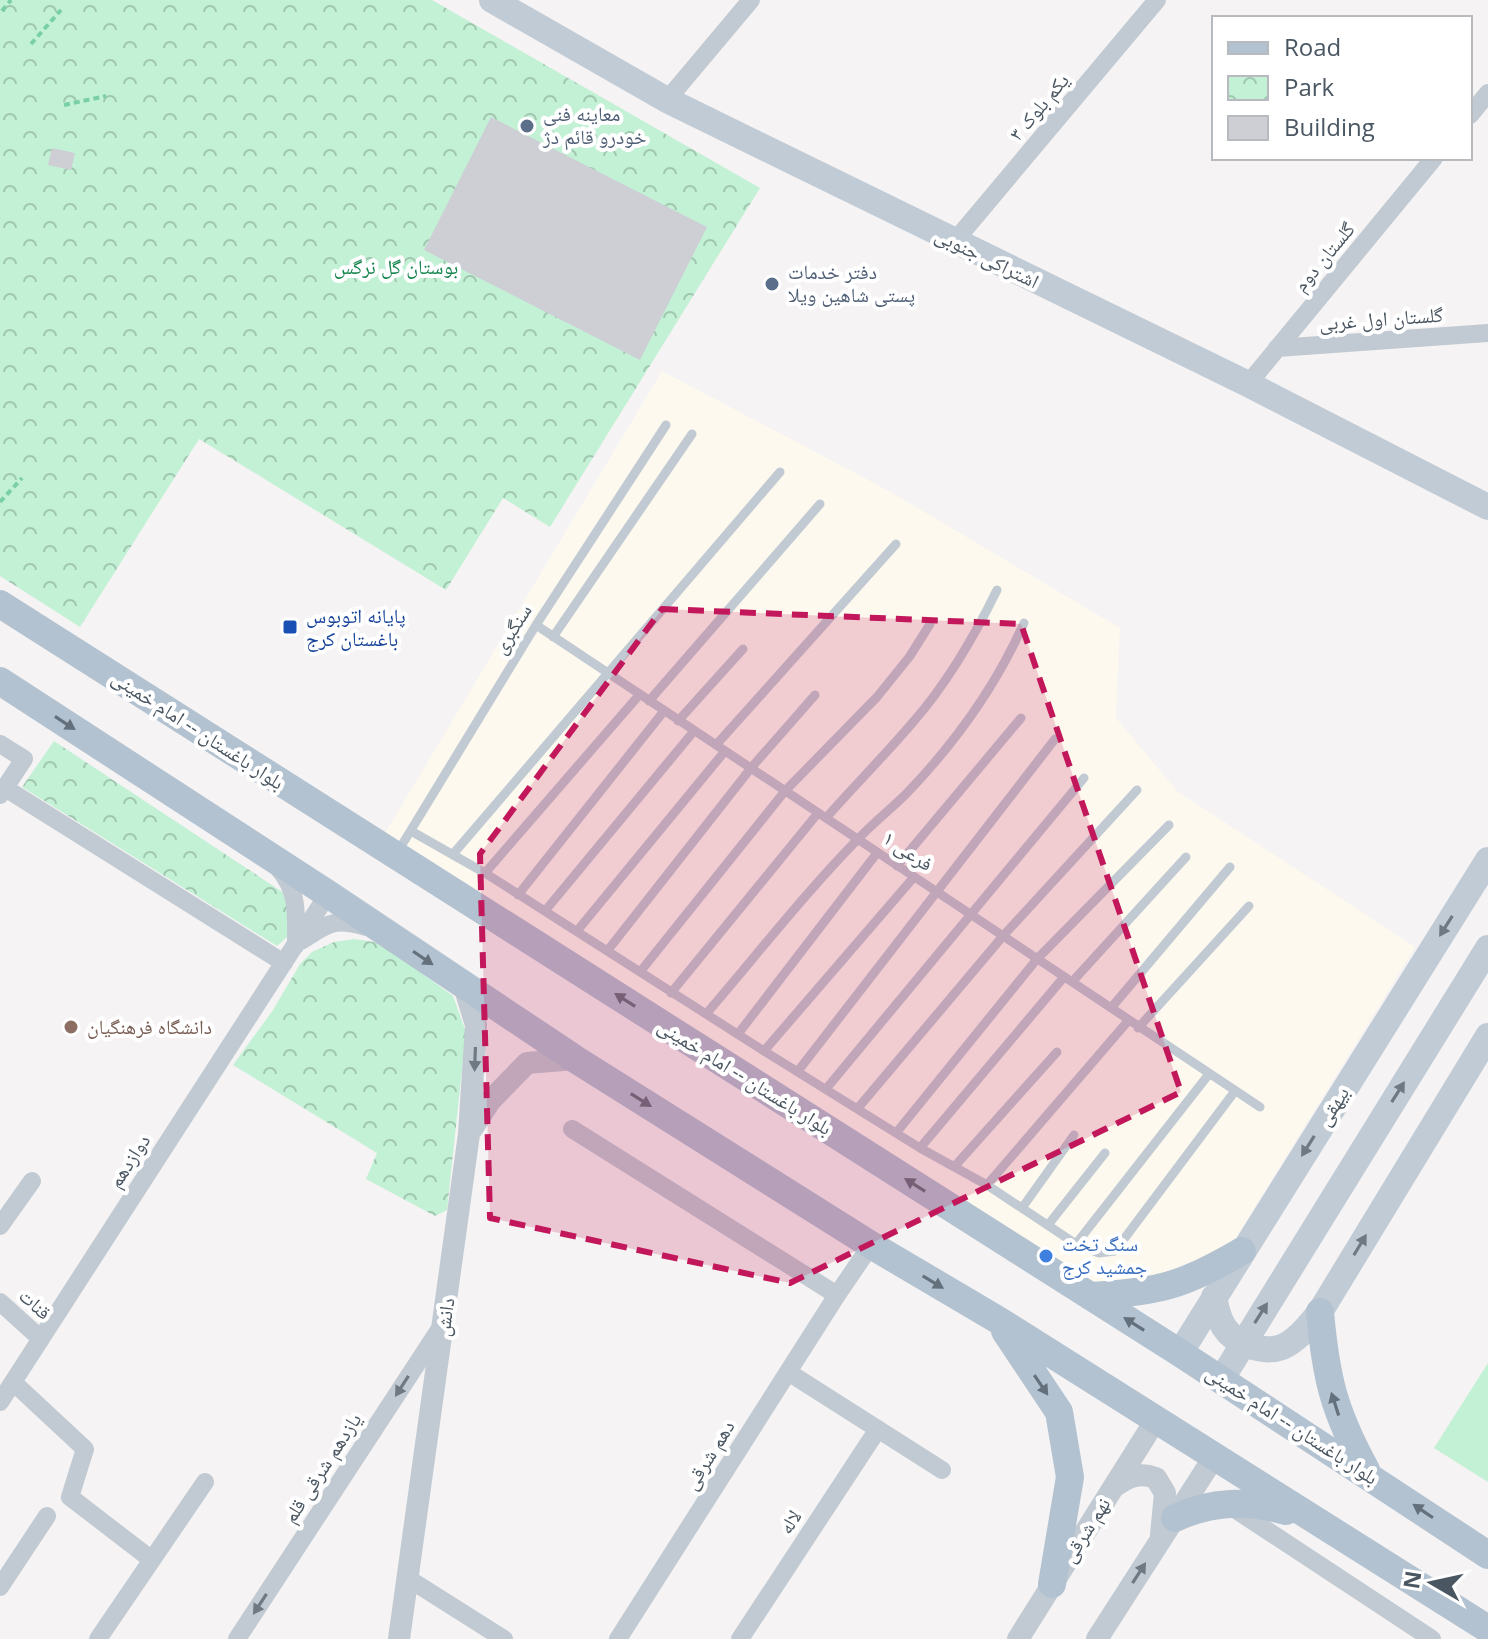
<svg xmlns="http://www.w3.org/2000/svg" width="1488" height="1639" viewBox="0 0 1488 1639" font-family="'Open Sans','Noto Naskh Arabic',sans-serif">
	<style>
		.commercial { fill: #fdf9ef }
		.park { fill: url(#park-crowns) }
		.garden { fill: #c3f1d5 }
		.building { fill: #cdcfd5 }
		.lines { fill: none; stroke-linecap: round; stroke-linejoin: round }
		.path { stroke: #7ad0a6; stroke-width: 4; stroke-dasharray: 6 4; stroke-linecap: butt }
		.service { stroke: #c1cad2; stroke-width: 9 }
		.minor { stroke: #c1cad2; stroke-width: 18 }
		.tertiary { stroke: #c1cad2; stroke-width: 22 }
		.secondary { stroke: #c1cbd6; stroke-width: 26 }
		.primary { stroke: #b3c2d1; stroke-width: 28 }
		.oneway { fill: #64717d }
		.oneway2 { fill: #6e7984 }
		.oneway3 { fill: #6e7983 }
		.marked { fill: #c2185b; fill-opacity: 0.2; stroke: #c2185b; stroke-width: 6; stroke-dasharray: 16 10; stroke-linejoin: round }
		.service-dot { fill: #5c6f8a; stroke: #fff; stroke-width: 3 }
		.transit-dot { fill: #1a4fb4; stroke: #fff; stroke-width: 3 }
		.education-dot { fill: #8d6e63; stroke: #fff; stroke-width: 3 }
		.shop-dot { fill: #3f7fe0; stroke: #fff; stroke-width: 3 }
		.labels { text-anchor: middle; stroke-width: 8; stroke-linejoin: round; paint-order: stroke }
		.street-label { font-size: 20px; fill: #4a5661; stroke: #fff }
		.service-label { font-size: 20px; fill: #4e5e75; stroke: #fff; text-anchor: start }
		.park-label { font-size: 20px; fill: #17864f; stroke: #fff }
		.transit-label { font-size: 20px; fill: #164399; stroke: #fff; text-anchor: start }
		.education-label { font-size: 20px; fill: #785e54; stroke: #fff; text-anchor: start }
		.shop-label { font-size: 20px; fill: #366cbe; stroke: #fff; text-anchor: start }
	</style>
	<defs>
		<pattern id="park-crowns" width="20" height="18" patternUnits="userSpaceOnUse" patternTransform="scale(2)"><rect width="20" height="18" fill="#c3f1d5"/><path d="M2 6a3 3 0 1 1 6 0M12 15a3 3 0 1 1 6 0" fill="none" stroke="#a0c6b0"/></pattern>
	</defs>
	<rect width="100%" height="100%" fill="#f5f3f3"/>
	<!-- commercial -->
	<path class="commercial" d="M662 371 889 491 1120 628 1116 718 1177 791 1415 947 1234 1241 1175 1275 1098 1287 382 838Z"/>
	<!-- park -->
	<path class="park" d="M0 0H432L760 188 550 527 503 498 446 590 199 439 80 627 0 576Z
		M54 741 296 901 287 937 277 946 22 787Z
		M354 939 380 943 453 996 466 1032 447 1210 435 1216 366 1179 377 1153 233 1065 273 1010 300 964 312 952 334 942Z"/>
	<!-- garden -->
	<path class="garden" d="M1488 1363V1482L1434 1448Z"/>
	<!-- building -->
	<path class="building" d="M491 117 707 227 640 360 424 250Z
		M52 148 75 153 71 170 48 165Z"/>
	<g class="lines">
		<!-- path -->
		<path class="path" d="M2 11 11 0
			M31 44 61 10
			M64 105 106 96
			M0 502 22 478"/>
		<!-- service -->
		<path class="service" d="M536 625 1260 1107
			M553 637 692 434
			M649 701 820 504
			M678 721 743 649
			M716 745 896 544
			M826 818C855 785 886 754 914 721 948 682 974 637 997 590
			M411 831 485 873 764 1051 920 1148 987 1185 1076 1244 1099 1253 1115 1251 1235 1091
			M397 853 536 625 666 425
			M454 853 780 472
			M897 866 1021 718
			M485 873 640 694
			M518 895 664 711
			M545 911 694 731
			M577 931 725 751
			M608 950 751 768 815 695
			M640 972 785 791 877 697 910 656 930 624
			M1072 982 1186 857
			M671 993 818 813
			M1111 1008 1230 867
			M706 1014C756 956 805 893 858 839 873 823 891 809 907 793 956 742 995 688 1024 623
			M1138 1028 1249 906
			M738 1034 877 853
			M764 1051 914 877
			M798 1071 1055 739
			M826 1089 1084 778
			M858 1108 1003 936 1137 790
			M896 1133 1037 959 1169 825
			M920 1148 1064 977
			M954 1167 1057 1052
			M987 1185 1128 1021
			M1022 1208 1074 1135
			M1048 1225 1105 1153
			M1076 1244 1209 1074"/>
		<!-- minor -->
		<path class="minor" d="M667 100 751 0
			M1470 115 1488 93
			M954 242 1157 0
			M1277 348 1488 333
			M1248 384 1434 158
			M0 744 24 759 0 795
			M5 788 284 963
			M279 869C299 892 296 916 296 945
			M301 941C328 924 333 917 366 927
			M572 1129 837 1295 871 1245
			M0 1226 32 1181
			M0 1302 41 1339
			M788 1372 942 1470
			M13 1382 85 1449 70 1497 152 1560
			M0 1402 328 894
			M1230 1506 1432 1639
			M409 1579 504 1639
			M0 1587 47 1516
			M98 1639 205 1482
			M237 1639 441 1327
			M618 1639 837 1295
			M740 1639 878 1429"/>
		<!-- tertiary -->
		<path class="tertiary" d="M472 1129 490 1101 527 1063 575 1059
			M1115 1486C1130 1476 1139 1472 1156 1478L1165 1493 1161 1535
			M399 1639 469 1134 476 1025 464 986
			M1018 1639 1155 1421
			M1097 1639 1214 1457"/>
		<!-- secondary -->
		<path class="secondary" d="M492 0 667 100 1248 384 1488 507
			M1214 1297C1216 1307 1218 1318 1224 1327 1235 1344 1263 1354 1282 1347 1298 1340 1309 1325 1320 1312L1488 1036
			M1180 1353 1488 860
			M1221 1380 1488 948"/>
		<!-- primary -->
		<path class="primary" d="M0 604 1180 1353 1488 1555
			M0 681 328 894 575 1059 871 1245 998 1320 1488 1629
			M1090 1296C1158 1292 1183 1286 1242 1251
			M1320 1312C1326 1379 1334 1411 1366 1470
			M1005 1331 1059 1412 1070 1477 1052 1584
			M1175 1518C1212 1501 1247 1500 1286 1511"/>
	</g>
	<!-- one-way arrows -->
	<defs><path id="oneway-solid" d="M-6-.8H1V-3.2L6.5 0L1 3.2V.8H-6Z" transform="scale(2)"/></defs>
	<g class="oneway">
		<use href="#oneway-solid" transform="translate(65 723) rotate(33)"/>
		<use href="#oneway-solid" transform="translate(423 958) rotate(34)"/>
		<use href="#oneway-solid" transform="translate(625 1000) rotate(-148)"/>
		<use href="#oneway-solid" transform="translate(641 1100) rotate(32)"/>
		<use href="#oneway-solid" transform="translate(915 1185) rotate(-148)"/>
		<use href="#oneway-solid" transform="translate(933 1282) rotate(31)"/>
		<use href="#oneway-solid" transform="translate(1134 1324) rotate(-148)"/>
		<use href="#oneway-solid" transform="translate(1041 1385) rotate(56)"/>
		<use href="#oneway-solid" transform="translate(1335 1404) rotate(-108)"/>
		<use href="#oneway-solid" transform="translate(1423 1511) rotate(-146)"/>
	</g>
	<g class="oneway2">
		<use href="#oneway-solid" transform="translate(1446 926) rotate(122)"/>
		<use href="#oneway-solid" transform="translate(1398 1092) rotate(-58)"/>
		<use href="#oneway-solid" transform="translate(1308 1146) rotate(122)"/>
		<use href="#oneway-solid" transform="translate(1360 1245) rotate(-59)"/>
		<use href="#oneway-solid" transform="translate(1261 1313) rotate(-58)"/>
	</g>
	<g class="oneway3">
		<use href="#oneway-solid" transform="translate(475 1059) rotate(92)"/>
		<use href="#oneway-solid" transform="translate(402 1386) rotate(123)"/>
		<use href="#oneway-solid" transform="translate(1139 1573) rotate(-57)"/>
		<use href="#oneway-solid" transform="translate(260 1604) rotate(123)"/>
	</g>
	<!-- marked area -->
	<path class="marked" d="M662 609 1021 624 1181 1092 790 1283 490 1218 480 854Z"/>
	<!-- markers -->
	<g class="service-dot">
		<circle cx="527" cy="126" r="8"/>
		<circle cx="772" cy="284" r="8"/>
	</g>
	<rect class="transit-dot" x="282" y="619" width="16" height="16" rx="4"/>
	<circle class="education-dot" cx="71" cy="1027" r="8"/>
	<circle class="shop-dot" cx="1046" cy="1256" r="8"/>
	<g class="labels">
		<!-- street labels -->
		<g class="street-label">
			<text transform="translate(1039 107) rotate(-50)" y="7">یکم بلوک ۳</text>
			<text transform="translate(1324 257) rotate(-50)" y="7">گلستان دوم</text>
			<text transform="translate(987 258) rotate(26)" y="7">اشتراکی جنوبی</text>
			<text transform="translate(1381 319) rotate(-4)" y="7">گلستان اول غربی</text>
			<text transform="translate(512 629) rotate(-58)" y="7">سنگبری</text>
			<text transform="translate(198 730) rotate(33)" y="7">بلوار باغستان -- امام خمینی</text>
			<text transform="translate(908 851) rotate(34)" y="7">۱ فرعی</text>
			<text transform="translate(745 1077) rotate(32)" y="7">بلوار باغستان -- امام خمینی</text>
			<text transform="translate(1333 1106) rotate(-58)" y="7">بیهقی</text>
			<text transform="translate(129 1161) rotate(-57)" y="7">دوازدهم</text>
			<text transform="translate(35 1304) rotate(42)" y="7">قنات</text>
			<text transform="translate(445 1317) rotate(-82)" y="7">دانش</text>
			<text transform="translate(1292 1425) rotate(33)" y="7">بلوار باغستان -- امام خمینی</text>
			<text transform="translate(709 1455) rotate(-58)" y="7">دهم شرقی</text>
			<text transform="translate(322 1468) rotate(-57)" y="7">یازدهم شرقی قلم</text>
			<text transform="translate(790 1522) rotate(-57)" y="7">لاله</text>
			<text transform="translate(1086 1530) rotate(-58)" y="7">نهم شرقی</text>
		</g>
		<!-- service labels -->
		<g class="service-label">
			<text x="543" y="121">معاینه فنی<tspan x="543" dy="23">خودرو قائم دژ</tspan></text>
			<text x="788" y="279">دفتر خدمات<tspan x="788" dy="23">پستی شاهین ویلا</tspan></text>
		</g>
		<!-- park labels -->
		<g class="park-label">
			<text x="396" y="274">بوستان گل نرگس</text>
		</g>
		<!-- transit labels -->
		<g class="transit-label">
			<text x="306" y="623">پایانه اتوبوس<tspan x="306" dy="23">باغستان کرج</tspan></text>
		</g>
		<!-- education labels -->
		<g class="education-label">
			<text x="87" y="1034">دانشگاه فرهنگیان</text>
		</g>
		<!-- shop labels -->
		<g class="shop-label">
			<text x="1062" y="1251">سنگ تخت<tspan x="1062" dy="23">جمشید کرج</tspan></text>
		</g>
	</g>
	<!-- legend -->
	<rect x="1212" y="16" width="260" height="144" fill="#ffffff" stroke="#b7bbc0" stroke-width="2"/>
	<rect x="1228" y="42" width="40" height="12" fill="#b3c2d1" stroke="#b7bbc0" stroke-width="2"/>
	<text x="1284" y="56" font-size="24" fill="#4a5661">Road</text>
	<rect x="1228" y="76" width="40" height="24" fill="url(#park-crowns)" stroke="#b7bbc0" stroke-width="2"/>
	<text x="1284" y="96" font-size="24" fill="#4a5661">Park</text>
	<rect x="1228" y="116" width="40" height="24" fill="#cdcfd5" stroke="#b7bbc0" stroke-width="2"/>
	<text x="1284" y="136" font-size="24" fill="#4a5661">Building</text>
	<!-- north arrow -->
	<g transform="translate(1432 1583) rotate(279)" stroke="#ffffff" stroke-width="6" paint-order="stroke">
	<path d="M0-6L14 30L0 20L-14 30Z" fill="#4a5661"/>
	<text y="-12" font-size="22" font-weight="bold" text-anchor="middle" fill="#4a5661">N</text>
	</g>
</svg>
